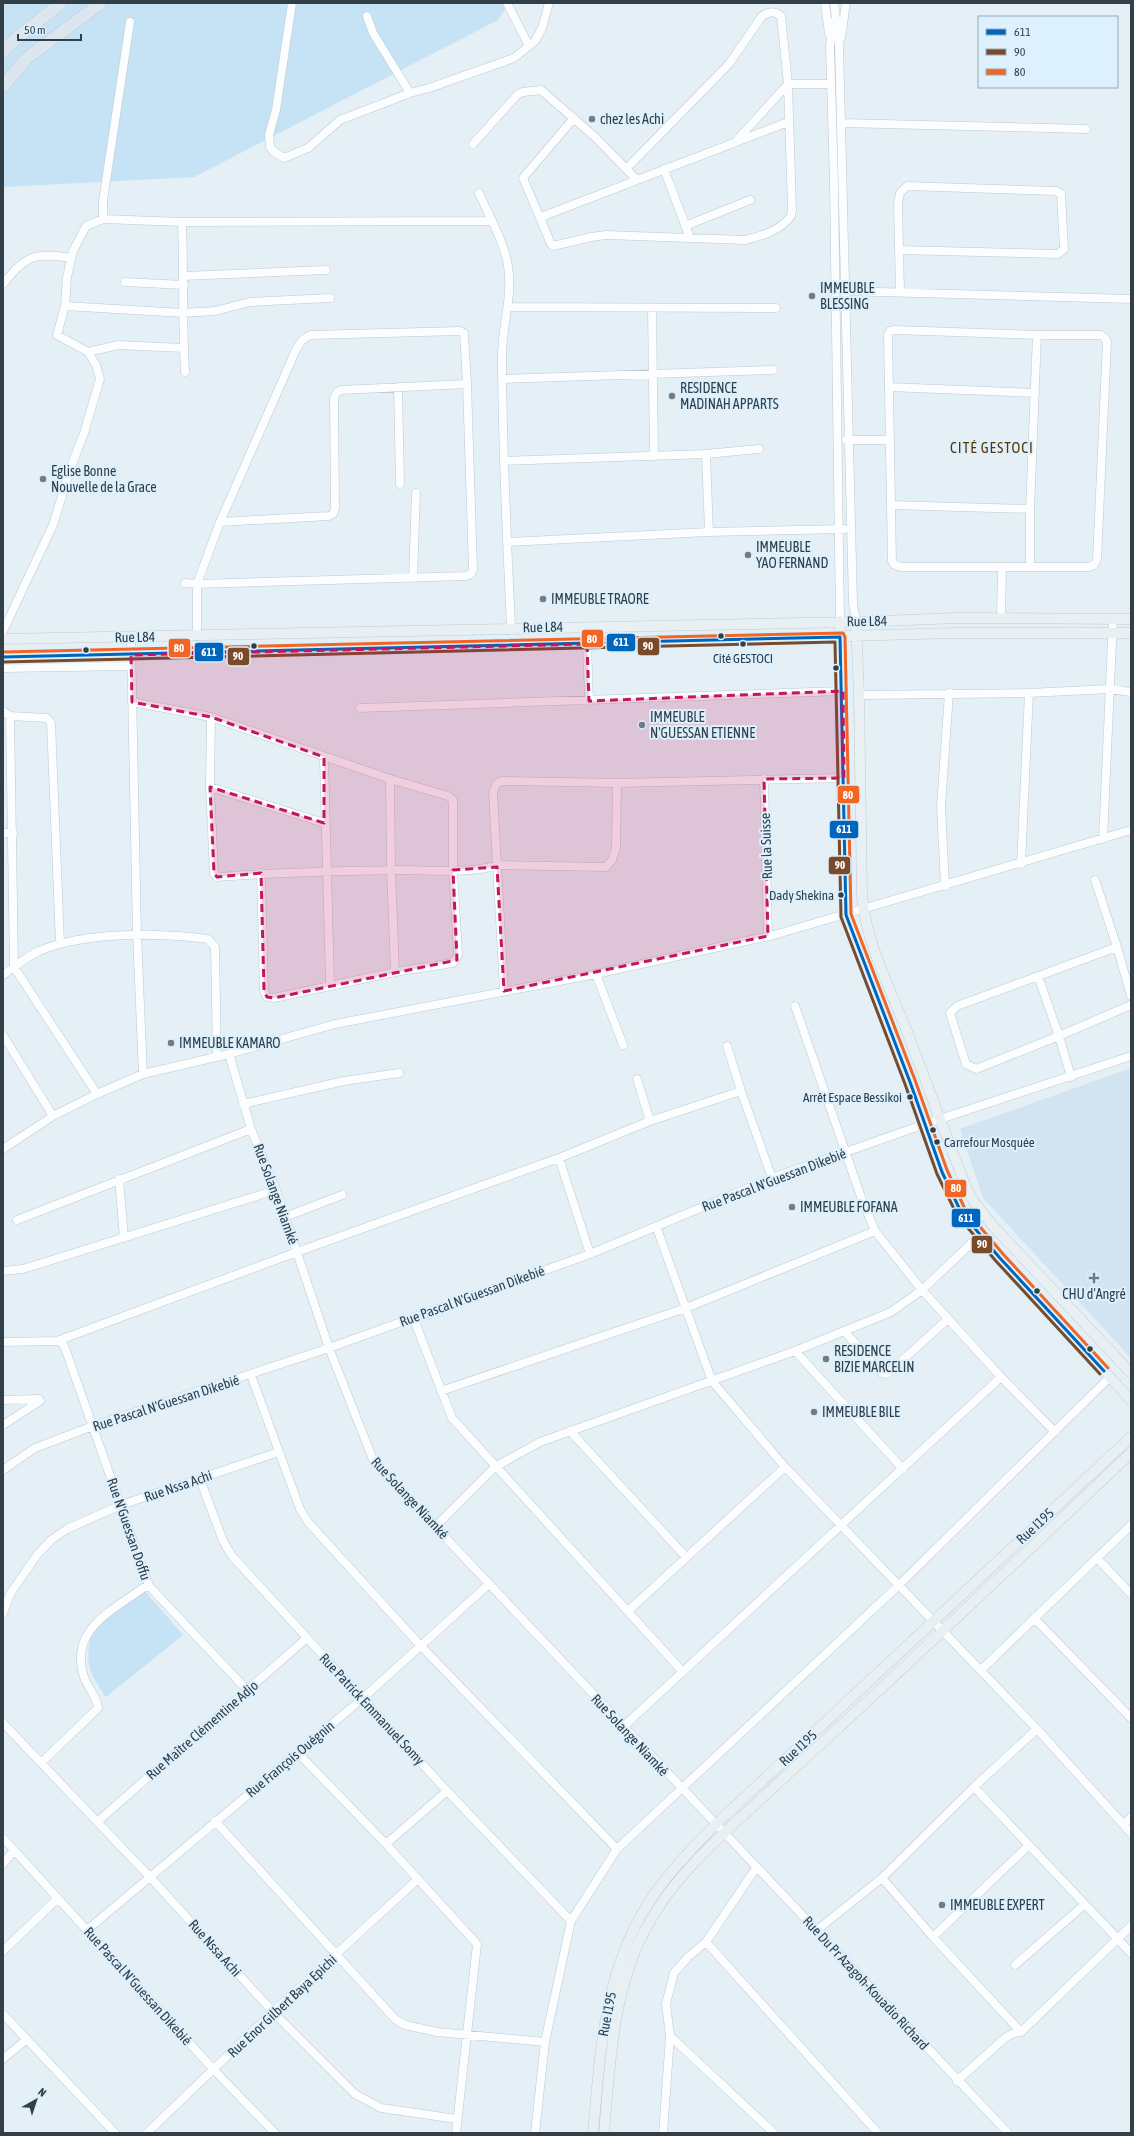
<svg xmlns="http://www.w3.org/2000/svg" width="1134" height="2136" viewBox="0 0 1134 2136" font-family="'Asap Condensed',sans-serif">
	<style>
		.built { fill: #d2e4f1 }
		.green { fill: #c6e2f5 }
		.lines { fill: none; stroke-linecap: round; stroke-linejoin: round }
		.minor-casing { stroke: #bec9d0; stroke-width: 9 }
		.major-casing { stroke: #c4ccd0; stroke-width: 11 }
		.highway-casing { stroke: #c4ccd0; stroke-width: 13 }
		.minor { stroke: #fbfdfe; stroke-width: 8 }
		.major { stroke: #e8f0f4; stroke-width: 10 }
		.highway { stroke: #dce6ee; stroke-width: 12 }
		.bus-1-casing { stroke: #dcf0fe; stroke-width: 6 }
		.bus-2-casing { stroke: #dcf0fe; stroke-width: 6 }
		.bus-3-casing { stroke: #dcf0fe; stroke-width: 6 }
		.bus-1 { stroke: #0065bd; stroke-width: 3 }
		.bus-2 { stroke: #7a4b2a; stroke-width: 3 }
		.bus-3 { stroke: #f26522; stroke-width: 3 }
		.marked { fill: #c2185b; fill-opacity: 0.2; stroke: #c2185b; stroke-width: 3; stroke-dasharray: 8 5; stroke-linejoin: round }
		.poi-dot { fill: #707d85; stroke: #dcf0fe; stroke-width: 1.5 }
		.bus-dot { fill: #313f48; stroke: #dcf0fe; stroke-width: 1.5 }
		.labels { text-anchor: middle; stroke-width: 4; stroke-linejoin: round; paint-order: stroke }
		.bus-label { font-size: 13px; fill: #313f48; stroke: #dcf0fe; text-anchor: end }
		.poi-label { font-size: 14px; fill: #313f48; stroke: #dcf0fe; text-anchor: start }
		.street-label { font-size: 14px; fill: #313f48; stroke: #dcf0fe }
		.neighbourhood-label { font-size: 15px; letter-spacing: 1px; fill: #5b3602; stroke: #dcf0fe }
		.line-badge { stroke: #dcf0fe; stroke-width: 1.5 }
		.badge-label { font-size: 11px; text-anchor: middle; font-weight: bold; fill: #fff }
	</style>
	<rect width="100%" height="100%" fill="#e4eff6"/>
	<!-- built -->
	<path class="built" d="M1131 1068V1358L983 1198 960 1129Z"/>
	<!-- green -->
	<path class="green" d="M3 3H509L498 20 194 177 3 187Z
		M145 1591 183 1635 106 1697C86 1669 85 1660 93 1627Z"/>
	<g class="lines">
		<defs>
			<path id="minor" d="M292 3 276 110 269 135 270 147 274 152 284 158 308 148 340 120 410 93 429 88 514 58 535 41 542 28 549 3
				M507 3 529 46
				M825 3 829 34
				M834 3 839 45 853 603 856 622
				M367 16 373 33 410 93
				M833 22 830 46 834 182 840 621
				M841 38 846 3
				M574 118 523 178 551 244 553 246 591 237 606 235 745 240C762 236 780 231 791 216L792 210 788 84 781 16C774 11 769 11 762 16L729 64 627 168
				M841 123 1086 129
				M738 139 788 84H831
				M473 144 518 94 523 92 541 90 595 137 636 179
				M664 169 690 238
				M479 193C489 216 504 241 508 266 513 297 502 325 502 356 502 446 507 537 511 628
				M541 217 788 122
				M103 219V201L130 22
				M182 222C184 272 182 322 185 372
				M685 226 750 200
				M899 250 1058 254 1064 249 1061 194 1056 191 907 186 900 193 898 203 900 292
				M184 276 326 270
				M125 282 184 285
				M3 284C26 255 35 252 71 258
				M842 291 1131 299
				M65 306 183 313 215 311 250 302 330 298
				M509 307 776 308
				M652 309 654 456
				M895 330 1037 335H1101L1105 338 1107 342 1097 559 1094 565 1089 567H901L895 565 892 561 888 335 890 331Z
				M88 352 118 345 183 348
				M503 379 773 370
				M398 387 400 484
				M889 387 1035 393
				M846 440H889
				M706 454 709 532
				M504 461 706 454 759 449
				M891 505 1030 509
				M220 522 329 516 333 514 335 508 334 398 337 392 341 390 467 384
				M507 542 709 532 844 529
				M1030 567V509L1037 335
				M413 578 416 493
				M185 583 197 584 466 576 471 574 473 569 467 384 464 333 460 331 311 335C297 340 294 355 288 368L220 522 197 584V636
				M1001 618 1002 567
				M3 631 53 525 72 464 84 433 100 379 96 365 88 352 57 335 65 306 67 277 73 251 86 226 103 219 182 222 491 221
				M131 638 137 935 143 1074
				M587 644 589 701
				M3 668 131 666
				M859 695 1029 693 1110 689 1131 692
				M132 702 211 717 390 779 448 796 453 800V870L458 955 453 963 395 972 391 870 390 779
				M360 708 843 691
				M3 711 10 716 47 718 51 723 60 943
				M10 716 14 967 97 1094
				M211 717 210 787 214 873 217 877C278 872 339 871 400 870 428 870 472 874 497 865L606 867 612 860 616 848 617 783
				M324 757 330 984
				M764 779 768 936
				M210 787 324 823
				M3 833H13
				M1103 839 1113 619
				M1021 864 1029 693
				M261 873 264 991 267 997 274 998 395 972
				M1095 880 1117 947 1131 996
				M945 886 941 806 949 693
				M596 974 623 1045
				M3 975C15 967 26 957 39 951 87 931 157 933 208 939L215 947 217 1057
				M1038 976 1059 1036 1131 1005
				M504 991 493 792 497 783 502 781 617 783 844 778
				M3 1035 53 1116
				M727 1046 741 1091 772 1178
				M229 1054 251 1129 276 1190 329 1348 374 1462 1008 2133
				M1071 1077 1059 1036 976 1069 966 1064 950 1013 957 1006 1117 947
				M637 1079 650 1121
				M243 1104 344 1081 399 1073
				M3 1149 53 1116 97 1094 143 1074 229 1054 335 1024 596 974 774 935 1131 830
				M559 1158 590 1254
				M119 1179 124 1238
				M285 1217 342 1195
				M17 1220 251 1129
				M656 1226 712 1381 785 1467 1037 1729 1131 1833
				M3 1271 23 1269 276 1190
				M413 1317 452 1418 683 1672
				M844 1331 882 1373 887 1374 948 1319
				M57 1341 62 1343 65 1348 149 1586 247 1690
				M3 1342 57 1341 297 1252 559 1158 650 1121 741 1091
				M795 1351 903 1469
				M251 1375 300 1509 308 1522 420 1645 617 1849
				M1001 1377 1055 1432
				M441 1391 686 1308 875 1231
				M3 1400 39 1399 40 1401 3 1425
				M570 1431 686 1557
				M3 1470 35 1448 93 1426 329 1348 590 1254 772 1178 925 1124 1131 1056
				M200 1479 223 1541 232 1556 447 1791 571 1921
				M436 1526 495 1467 540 1442 795 1351 891 1312 922 1290 979 1236
				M1097 1558 1131 1594
				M628 1611 785 1467
				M3 1613 10 1594 37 1555 51 1540 67 1529 121 1505 279 1452
				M1034 1618 1131 1718
				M981 1670 1131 1525
				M3 1723 149 1876 273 2012 355 2094 381 2108 457 2119
				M623 1727 1001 1377 922 1290 875 1231 861 1197 795 1006
				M297 1752 386 1844 477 1944 456 2133
				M41 1763 98 1708C97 1697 88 1688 84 1677 69 1630 110 1612 143 1588L149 1586
				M974 1787 1131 1953
				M215 1821 395 2019 405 2025 437 2032 545 2042
				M97 1822 307 1638
				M1124 1824 1131 1817
				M3 1838 214 2070 275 2133
				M386 1844 447 1791
				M3 1864 14 1850
				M87 1930 363 1698 489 1584
				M817 1930 882 1878
				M933 1937 1029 1845
				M706 1942 878 2133
				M3 1951 58 1898
				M1015 1965 1084 1905
				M3 2014 115 2133
				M1021 2032 933 1937 882 1878 974 1787 1037 1729
				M670 2036 774 2133
				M3 2059 27 2039
				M957 2081 1006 2037 1014 2033 1021 2032 1131 1926
				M147 2133 273 2012 418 1879
				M535 2133 545 2042 571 1921 617 1849 898 1586 1110 1377
				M663 2133 670 2036 666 2004 674 1973 688 1957 706 1942 756 1868"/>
			<path id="major" d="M840 621 844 778 845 905 846 915 910 1082 942 1172 961 1212 999 1257 1131 1400
				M856 622 859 695 862 896C866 942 889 986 906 1029 926 1081 945 1133 965 1185L974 1202 994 1227 1131 1373
				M3 639 856 622 956 618 1131 619
				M3 657 131 655 955 633H1131
				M593 2133C600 2055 604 1972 648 1904 666 1875 691 1850 715 1825L1131 1437
				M604 2133C610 2065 612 1994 644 1932 668 1884 708 1847 748 1811 777 1784 805 1758 834 1732 934 1640 1032 1547 1131 1453"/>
			<path id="highway" d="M3 51 19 36 61 3
				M3 86 27 58 101 3"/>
		</defs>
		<!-- minor casing -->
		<use href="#minor" class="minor-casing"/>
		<!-- major casing -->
		<use href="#major" class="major-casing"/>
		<!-- highway casing -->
		<use href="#highway" class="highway-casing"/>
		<!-- minor -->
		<use href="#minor" class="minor"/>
		<!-- major -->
		<use href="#major" class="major"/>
		<!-- highway -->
		<use href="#highway" class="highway"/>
		<defs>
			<path id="bus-1" d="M3 657 840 637 846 915 910 1082 942 1172 961 1212 999 1257 1104 1371"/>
			<path id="bus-2" d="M3 662 835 642 841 917 905 1084 937 1174 957 1215 995 1260 1100 1374"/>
			<path id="bus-3" d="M3 652 843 633 845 637 851 914 915 1080 947 1170 965 1209 1003 1254 1108 1368"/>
		</defs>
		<!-- bus-1 casing -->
		<use href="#bus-1" class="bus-1-casing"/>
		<!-- bus-2 casing -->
		<use href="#bus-2" class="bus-2-casing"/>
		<!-- bus-3 casing -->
		<use href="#bus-3" class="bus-3-casing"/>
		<!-- bus-1 -->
		<use href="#bus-1" class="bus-1"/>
		<!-- bus-2 -->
		<use href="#bus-2" class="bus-2"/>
		<!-- bus-3 -->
		<use href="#bus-3" class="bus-3"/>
	</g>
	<!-- marked area -->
	<path class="marked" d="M587 644 589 701 843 691 844 778 764 779 768 936 504 991 497 867 453 870 457 960 274 998 267 997 264 991 261 873 217 877 214 873 210 787 324 823V757L211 717 132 702 131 655Z"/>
	<!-- markers -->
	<g class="poi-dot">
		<circle cx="592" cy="119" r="4"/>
		<circle cx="812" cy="296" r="4"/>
		<circle cx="672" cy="396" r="4"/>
		<circle cx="43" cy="479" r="4"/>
		<circle cx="748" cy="555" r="4"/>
		<circle cx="543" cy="599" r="4"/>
		<circle cx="642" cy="725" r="4"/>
		<circle cx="171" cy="1043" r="4"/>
		<circle cx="792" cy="1207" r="4"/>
		<path d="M1092 1272h4v4h4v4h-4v4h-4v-4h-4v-4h4z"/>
		<circle cx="826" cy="1359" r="4"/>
		<circle cx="814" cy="1412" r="4"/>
		<circle cx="942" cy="1905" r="4"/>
	</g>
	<g class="bus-dot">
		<circle cx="721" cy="636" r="3.5"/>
		<circle cx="743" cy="644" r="3.5"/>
		<circle cx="254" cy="646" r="3.5"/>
		<circle cx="86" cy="650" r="3.5"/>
		<circle cx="836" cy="668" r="3.5"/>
		<circle cx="841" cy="895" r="3.5"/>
		<circle cx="910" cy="1097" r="3.5"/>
		<circle cx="933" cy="1130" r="3.5"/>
		<circle cx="937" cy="1142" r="3.5"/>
		<circle cx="1037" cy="1291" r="3.5"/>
		<circle cx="1090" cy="1349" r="3.5"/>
	</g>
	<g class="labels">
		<!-- bus labels -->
		<g class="bus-label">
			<text x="743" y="663" text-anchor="middle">Cité GESTOCI</text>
			<text x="834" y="900">Dady Shekina</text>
			<text x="902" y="1102">Arrêt Espace Bessikoi</text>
			<text x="944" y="1147" text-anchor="start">Carrefour Mosquée</text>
		</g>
		<!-- poi labels -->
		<g class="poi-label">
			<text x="600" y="124">chez les Achi</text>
			<text x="820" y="293">IMMEUBLE<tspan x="820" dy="16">BLESSING</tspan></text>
			<text x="680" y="393">RESIDENCE<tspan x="680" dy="16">MADINAH APPARTS</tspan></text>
			<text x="51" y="476">Eglise Bonne<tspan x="51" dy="16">Nouvelle de la Grace</tspan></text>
			<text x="756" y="552">IMMEUBLE<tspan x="756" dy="16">YAO FERNAND</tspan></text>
			<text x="551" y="604">IMMEUBLE TRAORE</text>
			<text x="650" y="722">IMMEUBLE<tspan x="650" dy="16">N'GUESSAN ETIENNE</tspan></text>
			<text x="179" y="1048">IMMEUBLE KAMARO</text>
			<text x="800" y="1212">IMMEUBLE FOFANA</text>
			<text x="1094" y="1299" text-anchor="middle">CHU d'Angré</text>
			<text x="834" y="1356">RESIDENCE<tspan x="834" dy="16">BIZIE MARCELIN</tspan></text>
			<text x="822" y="1417">IMMEUBLE BILE</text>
			<text x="950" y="1910">IMMEUBLE EXPERT</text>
		</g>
		<!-- street labels -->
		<g class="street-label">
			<text transform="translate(867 621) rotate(-1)" y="5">Rue L84</text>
			<text transform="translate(543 627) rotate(-1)" y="5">Rue L84</text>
			<text transform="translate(135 637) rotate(-1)" y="5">Rue L84</text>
			<text transform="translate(766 846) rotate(-92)" y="5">Rue la Suisse</text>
			<text transform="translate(774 1180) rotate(-21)" y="5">Rue Pascal N'Guessan Dikebié</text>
			<text transform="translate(276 1194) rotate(70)" y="5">Rue Solange Niamké</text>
			<text transform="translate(472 1296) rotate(-20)" y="5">Rue Pascal N'Guessan Dikebié</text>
			<text transform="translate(166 1403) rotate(-18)" y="5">Rue Pascal N'Guessan Dikebié</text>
			<text transform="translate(178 1486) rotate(-19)" y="5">Rue Nssa Achi</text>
			<text transform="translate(410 1498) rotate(47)" y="5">Rue Solange Niamké</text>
			<text transform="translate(1035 1526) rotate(-43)" y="5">Rue I195</text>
			<text transform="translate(129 1529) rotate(71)" y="5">Rue N'Guessan Doffu</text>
			<text transform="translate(372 1709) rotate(47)" y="5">Rue Patrick Emmanuel Somy</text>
			<text transform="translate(202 1730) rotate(-41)" y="5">Rue Maître Clémentine Adjo</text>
			<text transform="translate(630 1735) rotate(47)" y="5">Rue Solange Niamké</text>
			<text transform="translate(798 1748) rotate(-43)" y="5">Rue I195</text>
			<text transform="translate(290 1759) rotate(-40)" y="5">Rue François Ouégnin</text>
			<text transform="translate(215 1948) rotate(48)" y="5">Rue Nssa Achi</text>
			<text transform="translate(866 1983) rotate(47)" y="5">Rue Du Pr Azagoh-Kouadio Richard</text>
			<text transform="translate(138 1986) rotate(48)" y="5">Rue Pascal N'Guessan Dikebié</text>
			<text transform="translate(282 2006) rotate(-43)" y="5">Rue Enor Gilbert Baya Epichi</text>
			<text transform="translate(607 2014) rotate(-79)" y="5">Rue I195</text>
		</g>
		<!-- neighbourhood labels -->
		<g class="neighbourhood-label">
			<text x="992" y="453">CITÉ GESTOCI</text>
		</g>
	</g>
	<g class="line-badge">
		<rect x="581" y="629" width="23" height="19" rx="4" fill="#f26522"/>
		<rect x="606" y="633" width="30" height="19" rx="4" fill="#0065bd"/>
		<rect x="637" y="637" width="23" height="19" rx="4" fill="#7a4b2a"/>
		<rect x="168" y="638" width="23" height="20" rx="4" fill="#f26522"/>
		<rect x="194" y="642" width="30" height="20" rx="4" fill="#0065bd"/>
		<rect x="227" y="647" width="23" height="19" rx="4" fill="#7a4b2a"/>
		<rect x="837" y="785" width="23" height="19" rx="4" fill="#f26522"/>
		<rect x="829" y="820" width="30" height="19" rx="4" fill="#0065bd"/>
		<rect x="828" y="856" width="23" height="19" rx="4" fill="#7a4b2a"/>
		<rect x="944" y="1179" width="23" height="19" rx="4" fill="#f26522"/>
		<rect x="951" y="1208" width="30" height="20" rx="4" fill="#0065bd"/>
		<rect x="971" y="1235" width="22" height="19" rx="4" fill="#7a4b2a"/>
	</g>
	<g class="badge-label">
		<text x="592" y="643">80</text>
		<text x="621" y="646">611</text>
		<text x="648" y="650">90</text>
		<text x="179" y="652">80</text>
		<text x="209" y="656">611</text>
		<text x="238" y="660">90</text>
		<text x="848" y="799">80</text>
		<text x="844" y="833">611</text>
		<text x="840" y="869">90</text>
		<text x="956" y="1192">80</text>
		<text x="966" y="1222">611</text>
		<text x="982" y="1248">90</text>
	</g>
	<!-- border -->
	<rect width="1134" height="2136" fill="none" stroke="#313f48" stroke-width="8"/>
	<!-- legend -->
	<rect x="978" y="16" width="140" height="72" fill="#dcf0fe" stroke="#98a9b5"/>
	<rect x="986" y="29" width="20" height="6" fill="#0065bd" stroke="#98a9b5"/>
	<text x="1014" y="36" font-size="12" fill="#313f48">611</text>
	<rect x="986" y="49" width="20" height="6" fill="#7a4b2a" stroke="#98a9b5"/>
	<text x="1014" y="56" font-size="12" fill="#313f48">90</text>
	<rect x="986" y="69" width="20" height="6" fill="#f26522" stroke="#98a9b5"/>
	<text x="1014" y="76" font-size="12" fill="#313f48">80</text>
	<!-- north arrow -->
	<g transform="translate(36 2100) rotate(39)" stroke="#dcf0fe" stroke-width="3" paint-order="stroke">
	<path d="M0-3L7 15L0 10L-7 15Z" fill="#313f48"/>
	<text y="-6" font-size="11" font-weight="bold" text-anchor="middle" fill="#313f48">N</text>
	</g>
	<!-- scale -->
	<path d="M18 34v6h63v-6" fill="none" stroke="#313f48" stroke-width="2"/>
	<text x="24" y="34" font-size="12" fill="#313f48" stroke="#dcf0fe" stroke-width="3" paint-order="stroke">50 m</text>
</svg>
